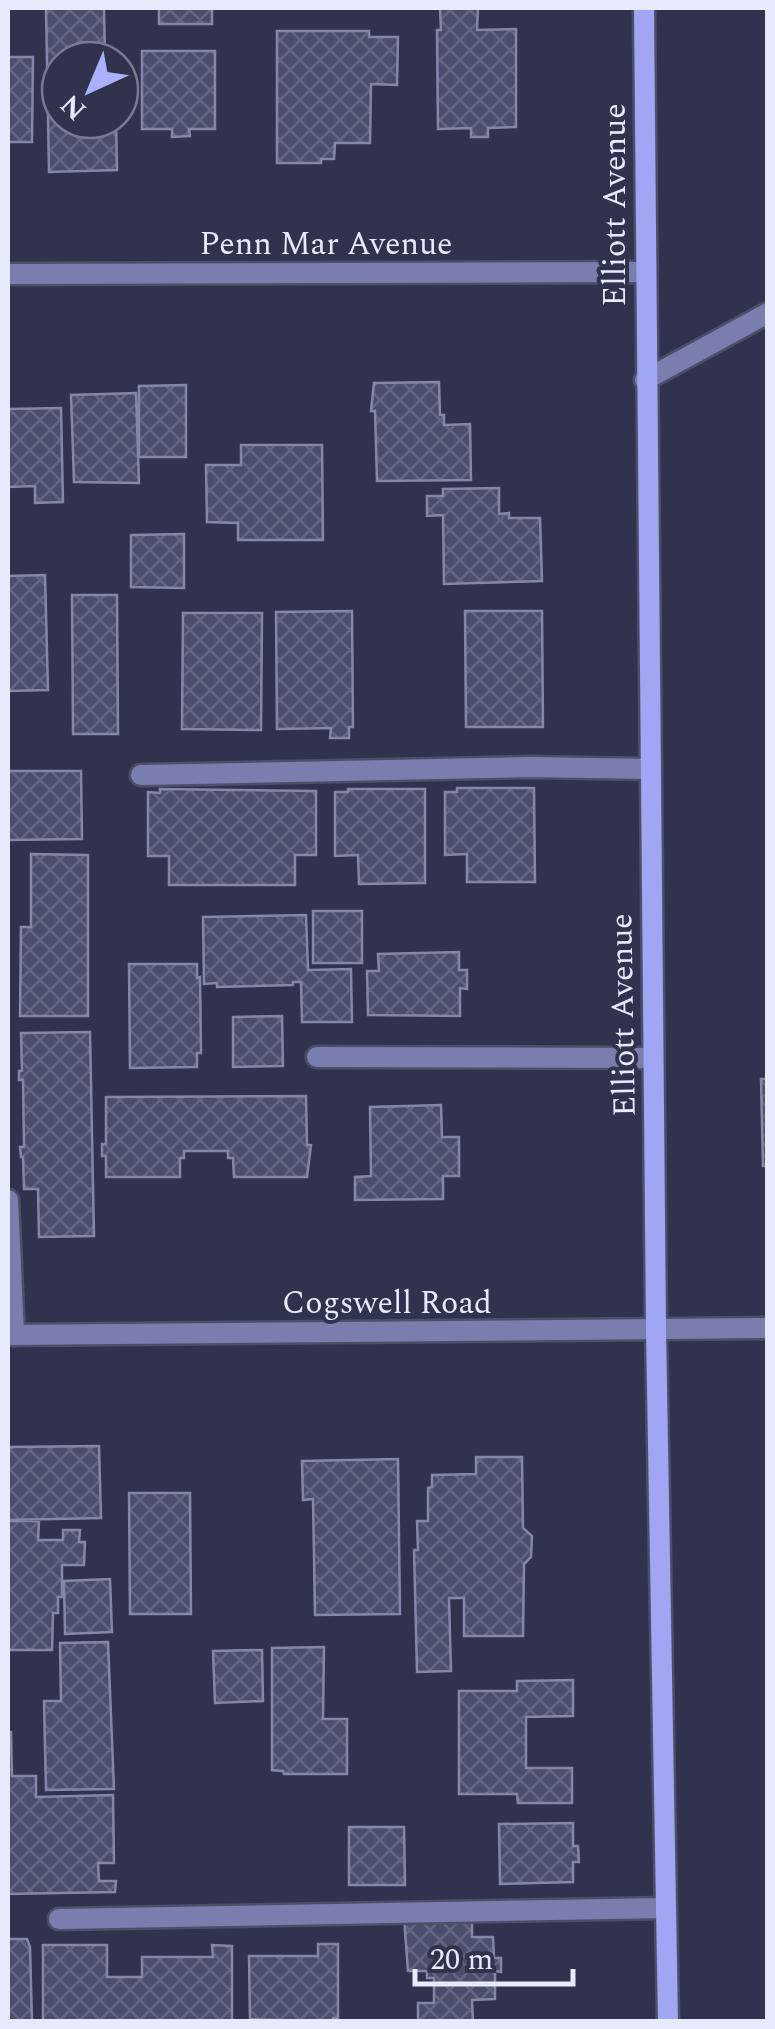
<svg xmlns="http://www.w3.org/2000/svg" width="775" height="2029" viewBox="0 0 775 2029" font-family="Spectral,serif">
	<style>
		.building { fill: url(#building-cross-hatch); stroke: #8387a8; stroke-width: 2.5 }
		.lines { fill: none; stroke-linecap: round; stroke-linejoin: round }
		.lane-casing { stroke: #4d4f6a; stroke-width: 25 }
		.street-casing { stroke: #4d4f6a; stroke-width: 25 }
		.secondary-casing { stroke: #4d4f6a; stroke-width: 25 }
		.lane { stroke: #7a7eae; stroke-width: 20 }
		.street { stroke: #7a7eae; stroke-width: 20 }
		.secondary { stroke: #a0a6f3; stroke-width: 20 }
		.labels { text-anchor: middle; stroke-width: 8; stroke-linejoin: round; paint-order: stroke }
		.street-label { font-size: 32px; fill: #e7e9fc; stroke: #30324e }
	</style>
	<defs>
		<pattern id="building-cross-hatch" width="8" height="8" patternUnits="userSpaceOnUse" patternTransform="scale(2.5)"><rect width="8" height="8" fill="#4a4d6b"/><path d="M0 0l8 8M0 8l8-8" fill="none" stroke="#646781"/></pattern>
	</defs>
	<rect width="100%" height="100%" fill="#30324e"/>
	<!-- building -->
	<path class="building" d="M46 8H104L105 60H60V120H116L117 170 49 172Z
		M159 8H212V24H159Z
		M440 8H478L477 30 516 29V127L488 128V137H471V128L438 129 437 30H441Z
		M277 31H369V37H398L397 85 371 84 370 143H335L334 159H321V163H277Z
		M142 51H215V129H189L190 136 172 137V129H142Z
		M8 57H33L32 142H8Z
		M439 382 440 415H444V425L470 424 471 480 377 481 375 411H371L374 383Z
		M186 385V457H139V386Z
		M136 393 139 483 74 482 71 395Z
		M61 408 63 502 35 503V486L8 487V409Z
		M241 445H322L323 540H238V523L207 522 206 465H241Z
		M499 488V514L509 513V518H540L542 581 444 584 443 515 427 516V496H443V489Z
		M184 534V588L131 587V535Z
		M45 575 48 690 8 691V576Z
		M72 595H117L118 734H73Z
		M352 611 353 727H349V738H330L331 728 277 729 276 612Z
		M465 611H542L543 727H466Z
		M183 613H262L261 730 182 729Z
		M8 771H81L82 839 8 840Z
		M457 788H534L535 882H467V854L445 855V792H457Z
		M160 789 316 791V855H295V885H169V856H148V792L160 793Z
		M348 789H425V883L359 884 358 855 335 856V792H348Z
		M31 854 88 855V1016H20L21 927H31Z
		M313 911H362V963H313Z
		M306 915 308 970 351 969 352 1022H302L301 982H293V985L217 987V983L204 984 203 917Z
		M459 952V970H467V989L460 988V1016L368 1015 367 971H379L378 954Z
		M129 964H197V978L200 977 201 1053H197V1067L130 1068Z
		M282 1016 283 1066 233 1067V1017Z
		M90 1032 94 1236 39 1237 38 1189H24L23 1157H21L20 1147H24L23 1080H19V1071H22L21 1033Z
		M761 1079H768V1166H763Z
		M306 1096 307 1145H311L307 1177H234L233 1158H228V1151H184V1158H180V1177H106V1156H102V1144H106V1097Z
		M441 1105 442 1137H459V1176H443V1199L355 1200V1177L371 1176 370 1107Z
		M99 1446 101 1518 8 1520V1447Z
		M476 1457H522L523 1528 532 1536 531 1557 524 1564 523 1636H464V1598H449L451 1671 417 1672 414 1550H418L417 1521H428V1488L432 1487V1475L476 1474Z
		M398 1459 400 1614 315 1615 313 1499 303 1500 302 1461Z
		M129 1493H190L191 1614H130Z
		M8 1521H39L38 1540H63V1530H80L79 1542H85L84 1565H62V1597H58V1613H53L52 1650H8Z
		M110 1579 112 1632 65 1634 64 1581Z
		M108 1642 114 1789 46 1790 44 1701H61L60 1643Z
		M324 1647 323 1719H347V1774H284L283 1771 272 1770V1648Z
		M262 1650 263 1701 215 1703 213 1651Z
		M573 1680V1716L526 1717V1768H572V1803H518L517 1794H459V1691H517V1681Z
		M8 1732H11L12 1776H36V1797L113 1795 114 1863H98L99 1881H116L115 1892 8 1894Z
		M573 1823V1846H578L579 1862H573V1882L500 1884 499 1824Z
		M349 1827H404L405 1885H349Z
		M472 1916V1937H493L494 1958H501V1972L495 1971V1999L472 2000 473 2022H418V2003H434V1978H427V1971H408L404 1917Z
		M8 1939H27L30 1947 32 2022H8Z
		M318 1944H338V2018H333V2022L250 2019 249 1956H318Z
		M43 1945H107V1977H142V1957H213L212 1945 232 1946V2020L43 2022Z"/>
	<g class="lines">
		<defs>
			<path id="lane" d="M645 380 768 313
				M141 775 532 767 649 769
				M317 1057 653 1058
				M8 1200 14 1335
				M59 1919 666 1908"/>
			<path id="street" d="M8 274 644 272
				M8 1335 768 1328"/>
			<path id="secondary" d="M644 8 656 1329 668 2022"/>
		</defs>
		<!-- lane casing -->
		<use href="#lane" class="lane-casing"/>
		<!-- street casing -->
		<use href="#street" class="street-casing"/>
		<!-- secondary casing -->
		<use href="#secondary" class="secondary-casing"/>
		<!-- lane -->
		<use href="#lane" class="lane"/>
		<!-- street -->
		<use href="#street" class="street"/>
		<!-- secondary -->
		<use href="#secondary" class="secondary"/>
	</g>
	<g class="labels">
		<!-- street labels -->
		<g class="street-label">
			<text transform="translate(614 205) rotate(-90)" y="11">Elliott Avenue</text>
			<text x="326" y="254">Penn Mar Avenue</text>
			<text transform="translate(622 1015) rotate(-91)" y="11">Elliott Avenue</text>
			<text x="387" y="1313">Cogswell Road</text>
		</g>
	</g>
	<!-- border -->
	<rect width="775" height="2029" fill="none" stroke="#e7e9fc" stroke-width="20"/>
	<!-- north arrow -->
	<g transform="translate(90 90) rotate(224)"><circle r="48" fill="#30324e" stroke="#797b94" stroke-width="2.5"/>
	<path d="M0-8L18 38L0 25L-18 38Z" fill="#aab0fb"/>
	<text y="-15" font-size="28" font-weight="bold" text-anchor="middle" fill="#e7e9fc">N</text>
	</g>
	<!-- scale -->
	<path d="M415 1969v15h158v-15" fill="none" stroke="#e7e9fc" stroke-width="5"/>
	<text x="430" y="1969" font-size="30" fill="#e7e9fc" stroke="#30324e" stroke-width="8" paint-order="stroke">20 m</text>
</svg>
